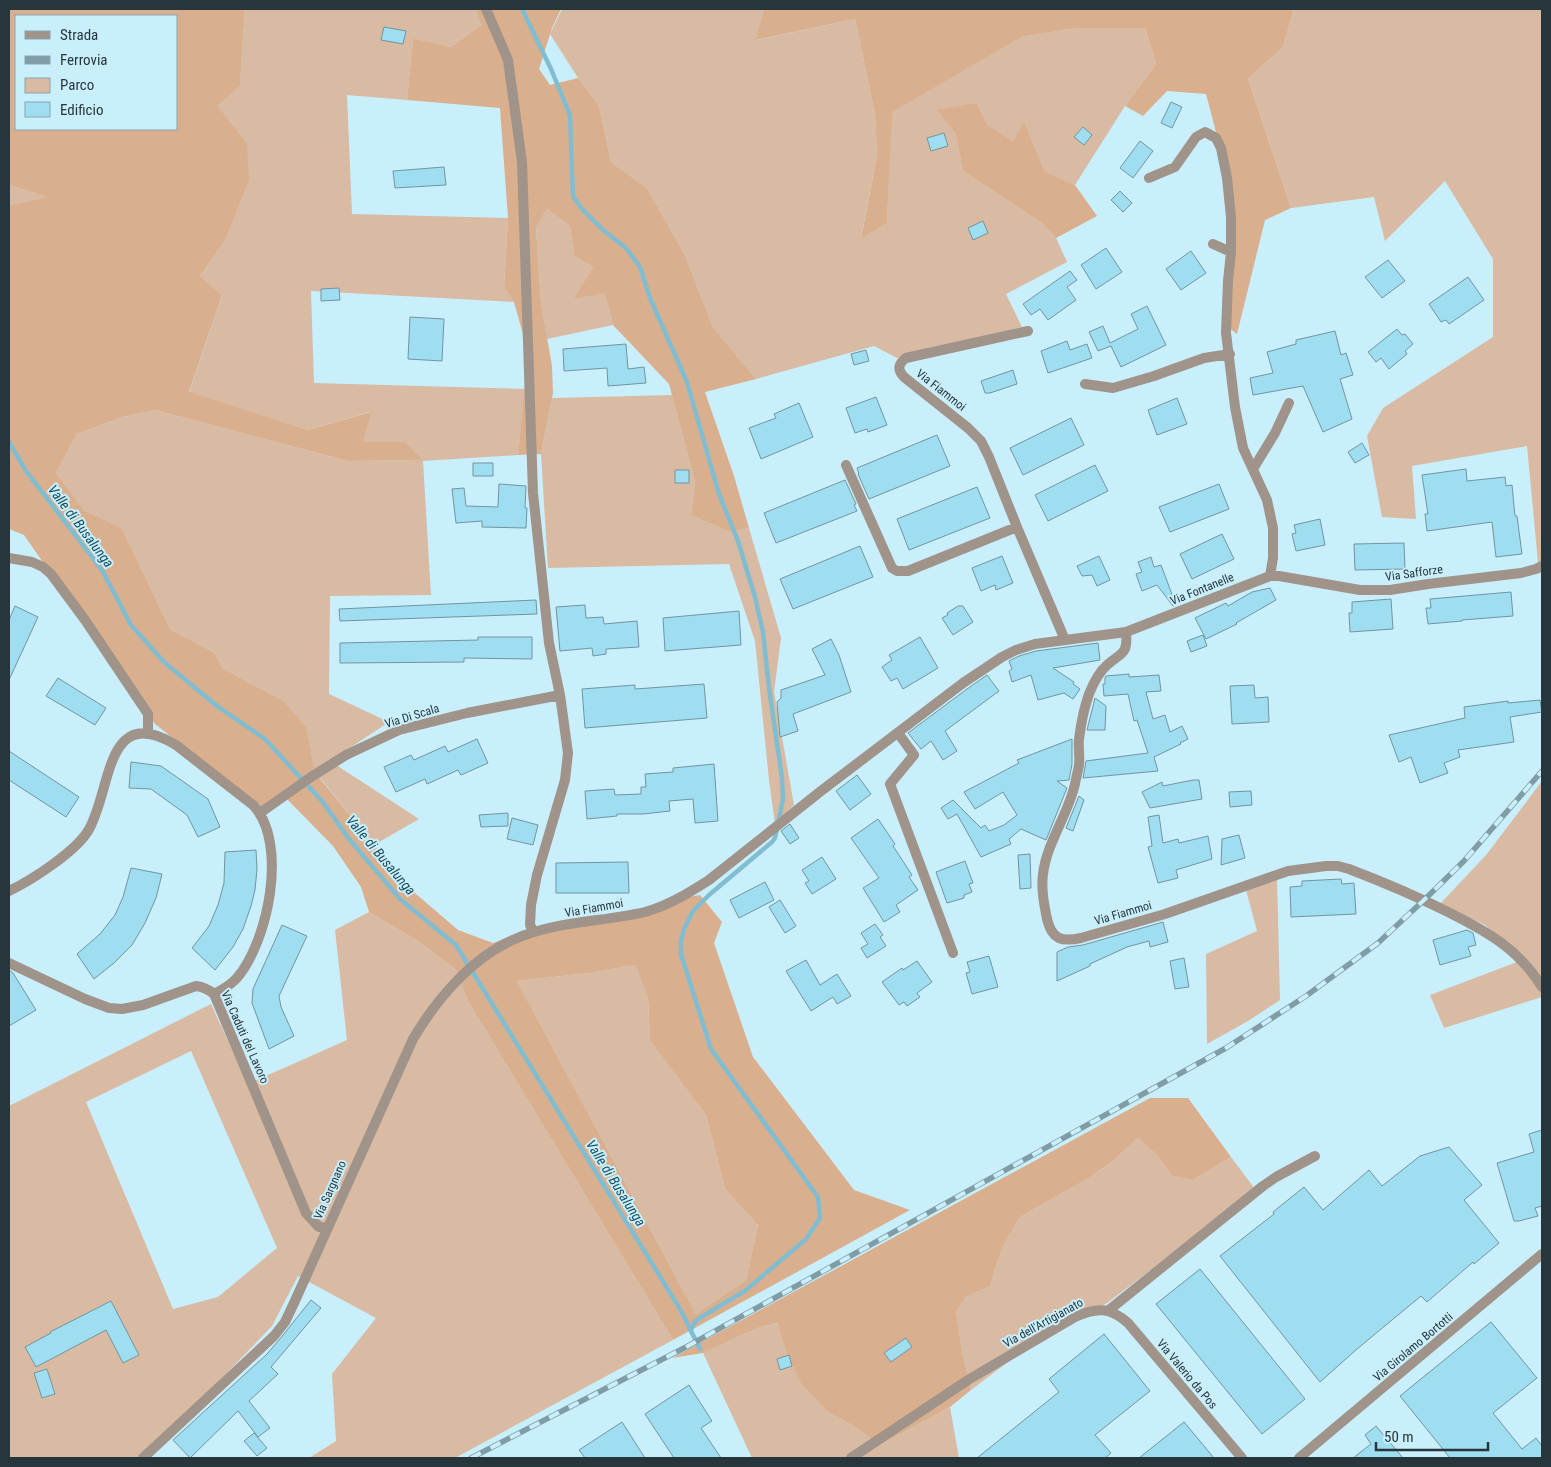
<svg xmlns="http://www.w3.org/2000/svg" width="1551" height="1467" viewBox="0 0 1551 1467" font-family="'Roboto Condensed',sans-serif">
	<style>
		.green { fill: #d9baa2; fill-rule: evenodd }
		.forest { fill: #daaf8d; fill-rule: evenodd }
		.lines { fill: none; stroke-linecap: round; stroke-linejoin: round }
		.stream { stroke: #80bdd1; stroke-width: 4.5 }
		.building { fill: #9fddf1; stroke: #7195a0 }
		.minor { stroke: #9f938a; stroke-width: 10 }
		.tertiary { stroke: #9f938a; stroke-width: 10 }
		.rail-casing { stroke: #809ca5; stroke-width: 5.5 }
		.rail { stroke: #c9effc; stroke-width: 4; stroke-dasharray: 11; stroke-linecap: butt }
		.labels { text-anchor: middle; stroke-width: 4; stroke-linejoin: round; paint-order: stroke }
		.street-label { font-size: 12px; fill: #27363b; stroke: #c9effc }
		.water-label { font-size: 14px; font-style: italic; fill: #1b4f5d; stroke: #c9effc }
	</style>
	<rect width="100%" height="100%" fill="#c9effc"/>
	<!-- green -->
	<path class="green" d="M245 9H475L481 25 451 47 413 40 407 100 347 95 352 214 508 218 504 287 514 302 311 291 314 383 525 389 518 455 423 461 431 595 330 596 329 694 389 722 330 761 419 819 374 845 314 770 282 700 222 668 215 653 170 629 122 528 84 510 54 473 77 434 119 418 155 410 348 461 423 460 406 442H362L370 412 308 430 189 393 222 295 200 276 224 242 247 143 218 106 240 84Z
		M562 9H764L757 40 855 19 875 114 877 156 861 237 887 223 891 112 1022 37 1076 28H1145L1156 64 1125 106 1075 185 1045 171 1024 121 1013 143 988 125 977 103 955 132 963 171 1042 223 1056 238 1067 262 1006 294 1022 327 897 358 874 346 756 379 713 327 685 255 647 188 611 162 599 105 578 78 550 34Z
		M1294 9H1542V571L1539 573 1527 446 1412 466 1416 519 1382 517 1367 436 1383 408 1493 337V259L1445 181 1385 241 1374 197 1291 208 1248 79 1283 47Z
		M9 185 49 197 9 205Z
		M547 209 570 226 574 256 593 267 573 299 605 292 613 325 547 339 541 303 536 228Z
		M672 395 695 482 691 515 729 532 749 528 781 638 774 692 794 805 775 824 769 780 755 641 729 564 548 568 541 454 552 398Z
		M1542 781V997L1444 1028 1430 995 1525 959 1485 925 1440 904 1487 854Z
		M1277 878 1280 1000 1248 1021 1207 1044 1206 954 1257 931 1245 886Z
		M369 912 418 941 456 970 468 1001 673 1340 455 1458H309L336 1441 332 1374 376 1318 298 1276 272 1326 145 1458H9V1106L211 1004 248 1084 347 1040 335 930ZM191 1051 277 1248 218 1297 173 1309 86 1102Z
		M635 965 648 998 650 1041 706 1115 725 1189 758 1225 746 1280 696 1314 517 981 589 973Z
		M1138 1138 1157 1155 1172 1176 1193 1180 1231 1157 1255 1189 1189 1241 1107 1303 1016 1356 971 1390 962 1351 956 1312 966 1297 990 1286 1002 1248 1020 1217 1089 1178 1114 1160Z
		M779 1323 785 1348 828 1412 852 1425 880 1445 950 1407 959 1458H752L703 1353 760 1327Z"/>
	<!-- forest -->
	<path class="forest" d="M9 9H245L240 85 218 106 247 143 249 180 224 242 200 276 222 295 189 392 308 430 371 412 363 442H406L423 460 348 461 155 410 119 418 77 434 55 473 84 510 122 528 170 629 215 653 222 668 282 700 306 727 314 771 409 888 458 930 493 943 511 936 639 909 675 899 700 895 722 922 714 943 753 1057 854 1190 910 1210 673 1340 468 1001 456 970 418 941 369 912 361 887 333 846 282 794 262 807 155 724 24 535 9 529V205L48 197 9 185ZM16 16H176V129H16ZM635 965 648 998 650 1041 706 1115 725 1189 758 1225 746 1280 696 1314 517 981 589 973Z
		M475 9H561L552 28 539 69 550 85 578 78 599 105 611 162 647 188 685 255 713 327 756 379 705 392 734 476 749 528 729 532 691 515 695 482 669 384 613 325 605 293 573 299 593 267 574 256 570 226 547 209 536 228 541 303 552 366 553 393 541 454 518 455 528 352 514 302 504 287 508 218 500 108 407 100 413 39 451 47 481 25Z
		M764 9H1294L1283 47 1248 79 1291 208 1265 220 1237 334 1222 323 1233 197 1206 94 1167 91 1143 116 1125 106 1156 64 1145 28H1076L1022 37 892 112 887 223 861 238 877 156 875 114 855 19 756 40Z
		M977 103 988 125 1013 142 1024 121 1045 171 1075 185 1097 216 1056 238 1042 223 963 171 955 132 937 110Z
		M1150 1098H1188L1231 1157 1193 1180 1172 1176 1157 1155 1138 1138 1114 1160 1089 1178 1020 1217 1002 1248 990 1286 966 1297 956 1312 962 1351 971 1390 950 1407 880 1445 852 1425 828 1412 801 1383 785 1348 778 1323 760 1327 703 1353 672 1358Z"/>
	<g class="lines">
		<!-- stream -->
		<path class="stream" d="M522 9 551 69 570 115 573 196 582 209 603 230 626 248 640 267 650 298 687 382 719 494 738 541 755 597 763 632 769 688 782 778 783 799 775 838 772 842 709 895 693 911 684 929 681 941V954L711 1049 818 1197 820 1218 806 1239 746 1290 695 1321 691 1330
			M9 442 26 471 102 570 131 625 164 662 217 706 265 739 322 801 349 839 400 899 456 945 680 1309 700 1349"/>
	</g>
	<!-- building -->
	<path class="building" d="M384 27 406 31 403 44 381 40Z
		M1171 102 1182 107 1172 128 1161 123Z
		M1083 127 1092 135 1084 145 1074 137Z
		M944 133 948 146 931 151 927 138Z
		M1140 141 1153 151 1133 178 1120 168Z
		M444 167 446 185 395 188 393 171Z
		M1120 191 1132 203 1123 212 1111 200Z
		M983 221 988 233 973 240 968 228Z
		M1106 248 1122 272 1096 289 1081 265Z
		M1191 251 1206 273 1181 290 1166 269Z
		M1388 260 1405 281 1382 298 1365 277Z
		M1070 271 1077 280 1067 287 1076 300 1048 320 1040 309 1031 315 1023 304Z
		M1468 277 1484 300 1449 324 1446 320 1441 322 1429 304Z
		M339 288 340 300 321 301V289Z
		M1147 306 1166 345 1121 367 1111 346 1098 351 1089 332 1103 326 1110 343 1138 329 1131 314Z
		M410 317 444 319 442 361 408 359Z
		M1397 329 1402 335 1405 334 1413 344 1405 351 1407 354 1389 369 1381 358 1376 362 1368 352Z
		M1335 331 1341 355 1346 353 1353 375 1340 379 1352 419 1323 432 1303 386 1253 395 1250 378 1273 373 1267 352 1296 344V340Z
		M1067 341 1070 350 1087 344 1092 358 1048 373 1041 351Z
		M626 344 628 369 644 367 646 383 608 386 607 368 564 371 563 349Z
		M866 350 869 361 854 365 851 354Z
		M1013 370 1017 384 990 393H985L981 381Z
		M876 397 887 425 868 432 867 429 855 433 846 408Z
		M1177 398 1187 424 1157 435 1148 410Z
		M799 403 813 437 761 459 749 428 776 418 774 414Z
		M1071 418 1084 445 1023 475 1010 448Z
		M937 435 950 466 869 499 858 474H859L857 468Z
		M1362 443 1369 455 1355 463 1348 452Z
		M473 463H493V476H473Z
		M1095 465 1108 491 1048 521 1035 495Z
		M1466 469 1467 481 1505 477 1506 486 1512 485 1515 516H1517L1522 554 1496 557 1492 522 1427 531 1425 514H1428L1422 475Z
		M675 470H689V483H675Z
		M845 480 856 504 854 505 857 511 776 543 764 513Z
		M499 484 526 486 525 508H527L526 528 482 527V521L456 523 452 489 464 488 466 506 498 507Z
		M1219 484 1229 509 1170 532 1159 507Z
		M977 487 990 518 909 550 897 519Z
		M1320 519 1325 545 1296 551 1292 534 1296 533 1294 525Z
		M1222 534 1234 559 1192 579 1180 554Z
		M1404 543 1405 569 1355 570 1354 544Z
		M860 546 873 577 793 609 780 579Z
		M1002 556 1013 583 996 590 995 585 981 591 972 568Z
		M1099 556 1110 580 1097 586 1092 575 1082 576 1077 566Z
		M1151 557 1154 567 1161 565 1176 605 1173 606 1157 585 1142 591 1136 574 1142 572 1138 562Z
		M1270 588 1276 600 1236 623 1237 624 1206 639 1195 618 1226 603 1228 606 1252 592Z
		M1511 592 1513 616 1462 620V621L1428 624 1426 608H1431L1430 599Z
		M1391 599 1393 629 1350 632 1349 613H1352V602Z
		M536 600 537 614 340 621 339 609Z
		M585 605 586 618 603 617 604 624 637 621 639 647 606 649V654L593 656 592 648 560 651 556 607Z
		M15 606 38 617 9 680V620Z
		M958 606H963L973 622 953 635 942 618 948 615 947 613Z
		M739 611 741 645 665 651 663 618Z
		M1203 635 1207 646 1191 652 1187 641Z
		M478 637H532V659L464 658V662L340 663V643L478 640Z
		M920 637 938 668 903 689 897 678 891 681 882 667 892 660 889 655Z
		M831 639 839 655 851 692 793 714 798 731 780 737 777 702 781 698V690L825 675 812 649Z
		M1098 643 1100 660 1053 668 1074 682 1073 684 1080 689 1073 699 1064 693 1038 700 1031 675 1012 682 1009 671 1012 669 1009 661 1019 656 1036 651Z
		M1129 674V677L1159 675 1161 691 1146 692 1153 719 1165 715 1170 732 1182 726 1188 739 1180 743 1181 744 1154 757 1158 771 1083 778 1086 761 1148 753 1137 720 1134 721 1128 694 1104 696 1103 684H1105V678L1106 676Z
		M987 675 999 691 945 731 957 751 943 760 931 741 921 749 908 733 967 689Z
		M58 678 106 708 95 725 46 696Z
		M704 684 707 718 585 728 582 689 635 685V689Z
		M1254 685 1255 698 1268 697 1269 722 1232 724 1230 686Z
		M1095 698 1106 706 1105 730H1087Z
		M1540 700 1542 712 1510 717 1514 742 1458 750 1460 757 1444 763 1448 773 1420 783 1411 757 1399 762 1389 735 1465 718 1464 707 1508 701V703Z
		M477 739 488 763 461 775 458 770 427 784 425 779 396 792 384 767 411 755 414 760 445 746 448 752Z
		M1072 739V764L1069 780 1057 781 1067 788 1046 840 1021 829 1009 839 1011 844 981 857 957 814 948 819 941 808 953 800 981 828 985 825 989 831 1004 825 1017 815 1003 792 975 809 964 792 1019 763 1017 760Z
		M9 751 79 797 66 817 9 780Z
		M131 762 161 766 208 799 220 827 198 837 187 815 151 789 129 788Z
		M714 764 718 821 695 823 693 799 669 801 670 811 643 814H617V816L587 819 585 791 614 789 615 795 641 794V787H646L645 774 673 772V768Z
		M857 775 871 794 850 810 836 791Z
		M1193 780H1199L1202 799 1150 808 1142 792 1162 782 1163 786Z
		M1251 791 1252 805 1230 807 1229 792Z
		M1079 796 1084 800 1073 831 1066 828Z
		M508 813V826L481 827 479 815Z
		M1159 815 1163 843 1178 839 1179 843 1208 836 1212 859 1176 870 1178 878 1158 883 1148 847 1152 846 1148 817Z
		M512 818 538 825 533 845 507 839Z
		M878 819 895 844 893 846 912 875 909 877 918 890 896 905 900 912 884 922 863 888 879 878 851 838Z
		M790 824 799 838 790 844 781 831Z
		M1239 835 1245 858 1221 865 1222 839Z
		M256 850 257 869 255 890 251 906 243 929 233 947 215 970 192 948 209 926 218 905 224 883 225 852Z
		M1030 854 1031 888 1020 889 1018 855Z
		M822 857 836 879 812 894 805 883 809 881 802 870Z
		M965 861 973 883 969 884 972 892 964 895V898L947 903 936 872Z
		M628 862 629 893H556V863Z
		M131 868 162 874 156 898 145 923 132 945 114 963 94 979 77 954 100 934 115 915 123 897Z
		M1341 879 1342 884 1354 883 1356 914 1291 917 1290 887 1302 886V881Z
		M765 882 774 900 739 918 730 900Z
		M780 900 796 926 785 933 769 907Z
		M1163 922 1168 942 1150 947 1149 941 1127 947 1090 964V966L1057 981V952L1068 947 1083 945Z
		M875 924 883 935 880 937 886 946 867 958 861 948 868 944 861 933Z
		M282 925 307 936 279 996 281 1007 294 1036 269 1049 252 1003 253 989Z
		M1467 930 1473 933 1476 945 1468 947 1471 956 1440 965 1433 940Z
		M989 956 998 987 972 994 966 973 970 972 967 962Z
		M1184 958 1189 987 1175 989 1170 961Z
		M806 960 820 985 837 974 851 996 837 1004 833 997 811 1011 786 971Z
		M917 961 932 982 917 993 920 997 907 1006 904 1002 899 1005 882 982 902 968 903 970Z
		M9 970 13 973 36 1010 9 1026Z
		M1542 1130V1206L1535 1208 1538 1216 1519 1221H1514L1497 1163 1534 1152 1529 1134Z
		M1449 1147 1482 1185 1464 1200 1499 1243 1474 1264 1473 1262 1427 1302 1421 1296 1357 1349 1320 1382 1220 1256 1274 1214 1273 1212 1304 1187 1323 1210 1369 1170 1382 1186 1420 1156Z
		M1200 1269 1305 1399 1262 1434 1156 1304Z
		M311 1300 321 1308 271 1367 278 1374 249 1401 270 1428 258 1437 238 1411 190 1458 173 1440 267 1354 279 1340Z
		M111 1301 139 1355 123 1363 106 1330 36 1367 25 1347 51 1333 50 1332Z
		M1491 1322 1537 1378 1493 1413 1522 1449 1536 1438 1542 1446V1458H1450L1400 1396Z
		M1104 1334 1150 1391 1095 1435 1111 1453 1105 1458H977L1059 1392 1049 1379Z
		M906 1338 912 1347 891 1362 884 1353Z
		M789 1355 792 1366 780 1370 777 1359Z
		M47 1369 55 1394 42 1398 34 1373Z
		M689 1385 712 1421 701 1428 721 1458H674L645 1414Z
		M622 1422 645 1458H585L579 1450Z
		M1184 1422 1214 1458H1139Z
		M1376 1426 1403 1458H1353L1371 1444 1365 1435Z
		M254 1433 267 1448 257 1456 244 1441Z"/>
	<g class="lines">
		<!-- minor -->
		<path class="minor" d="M486 9 508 60 522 162 533 493 549 643 560 695 568 753 565 780 537 875 531 905 530 925 534 932
			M1149 178 1175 167 1196 137 1205 132 1216 138 1221 148 1227 178 1231 217V252
			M1213 244 1231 252 1228 281 1226 333 1235 407 1243 448 1267 500 1273 528V558L1270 576
			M1028 331 906 358C898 364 897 370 904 377L968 428 981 441 989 457 1017 527 1065 640
			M1085 384 1113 388 1154 376 1204 358 1230 354
			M846 465 892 568 897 571H908L1017 527
			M1253 469 1275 433 1289 403
			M9 558 32 562 43 567 51 574 85 620 148 714V733
			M1126 632C1128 655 1122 652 1107 665 1099 672 1093 684 1089 694 1084 708 1081 723 1079 739 1078 747 1080 756 1079 765 1078 771 1076 778 1075 784 1068 815 1047 842 1043 874 1041 889 1044 904 1047 919 1052 940 1062 942 1081 938L1165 914 1288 871 1326 866H1338L1349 869C1383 882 1416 896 1448 912 1486 931 1519 949 1542 987
			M898 733 914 755 890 784 953 953
			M260 813 311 777 346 755 399 730 467 713 560 695
			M9 891C32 880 75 852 88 831 112 792 104 701 176 745L253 805C289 843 268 943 236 979 230 985 222 990 214 994
			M9 963 85 999 109 1008 122 1009 143 1005 196 986C204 987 208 989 214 994L306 1213 319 1227 327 1228
			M1109 1310 1263 1186 1276 1177 1315 1156
			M851 1458 968 1380 1075 1317C1097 1307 1110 1307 1128 1323L1242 1458
			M1299 1458 1542 1254"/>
		<!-- tertiary -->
		<path class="tertiary" d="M143 1458 274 1336 285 1322 294 1303 413 1039C436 1000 472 957 515 939 556 921 602 922 645 912 668 906 690 892 709 880L821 791 963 683 1002 657 1016 650 1035 644 1126 632 1270 576H1279L1360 590H1390L1428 584 1521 573 1536 569 1542 566"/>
		<defs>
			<path id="rail" d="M471 1458 688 1346 1226 1048 1306 996 1378 943 1424 900 1464 861 1542 771"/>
		</defs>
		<!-- rail casing -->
		<use href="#rail" class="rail-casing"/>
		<!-- rail -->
		<use href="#rail" class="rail"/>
	</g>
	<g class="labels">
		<!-- street labels -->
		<g class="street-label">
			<text transform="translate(941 390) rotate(38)" y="4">Via Fiammoi</text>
			<text transform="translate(1414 573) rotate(-8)" y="4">Via Safforze</text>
			<text transform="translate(1202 589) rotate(-22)" y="4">Via Fontanelle</text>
			<text transform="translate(412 716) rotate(-17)" y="4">Via Di Scala</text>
			<text transform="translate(594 908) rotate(-10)" y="4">Via Fiammoi</text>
			<text transform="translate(1123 913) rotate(-16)" y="4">Via Fiammoi</text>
			<text transform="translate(245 1037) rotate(66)" y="4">Via Caduti del Lavoro</text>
			<text transform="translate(330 1190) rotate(-66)" y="4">Via Sargnano</text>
			<text transform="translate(1043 1323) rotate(-29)" y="4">Via dell'Artigianato</text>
			<text transform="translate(1413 1347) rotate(-40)" y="4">Via Girolamo Bortotti</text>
			<text transform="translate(1187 1374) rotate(50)" y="4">Via Valerio da Pos</text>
		</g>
		<!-- water labels -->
		<g class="water-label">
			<text transform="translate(81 526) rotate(53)" y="5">Valle di Busalunga</text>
			<text transform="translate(381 855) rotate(50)" y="5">Valle di Busalunga</text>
			<text transform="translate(616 1183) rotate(58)" y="5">Valle di Busalunga</text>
		</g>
	</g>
	<!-- border -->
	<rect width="1551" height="1467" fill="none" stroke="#27363b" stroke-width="20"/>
	<!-- legend -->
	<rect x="15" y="15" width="162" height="115" fill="#c9effc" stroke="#88a5af"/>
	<rect x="25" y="31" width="25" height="8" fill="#9f938a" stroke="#88a5af"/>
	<text x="60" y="40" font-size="15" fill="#27363b">Strada</text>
	<rect x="25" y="56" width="25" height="8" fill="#809ca5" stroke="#88a5af"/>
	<text x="60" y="65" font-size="15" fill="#27363b">Ferrovia</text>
	<rect x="25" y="78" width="25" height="15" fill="#d9baa2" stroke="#88a5af"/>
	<text x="60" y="90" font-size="15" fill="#27363b">Parco</text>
	<rect x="25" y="102" width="25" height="15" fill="#9fddf1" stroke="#88a5af"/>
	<text x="60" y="115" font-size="15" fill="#27363b">Edificio</text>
	<!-- scale -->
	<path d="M1376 1442v8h112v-8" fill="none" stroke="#27363b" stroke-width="2.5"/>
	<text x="1384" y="1442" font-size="15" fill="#27363b" stroke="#c9effc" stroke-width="4" paint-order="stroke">50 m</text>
</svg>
